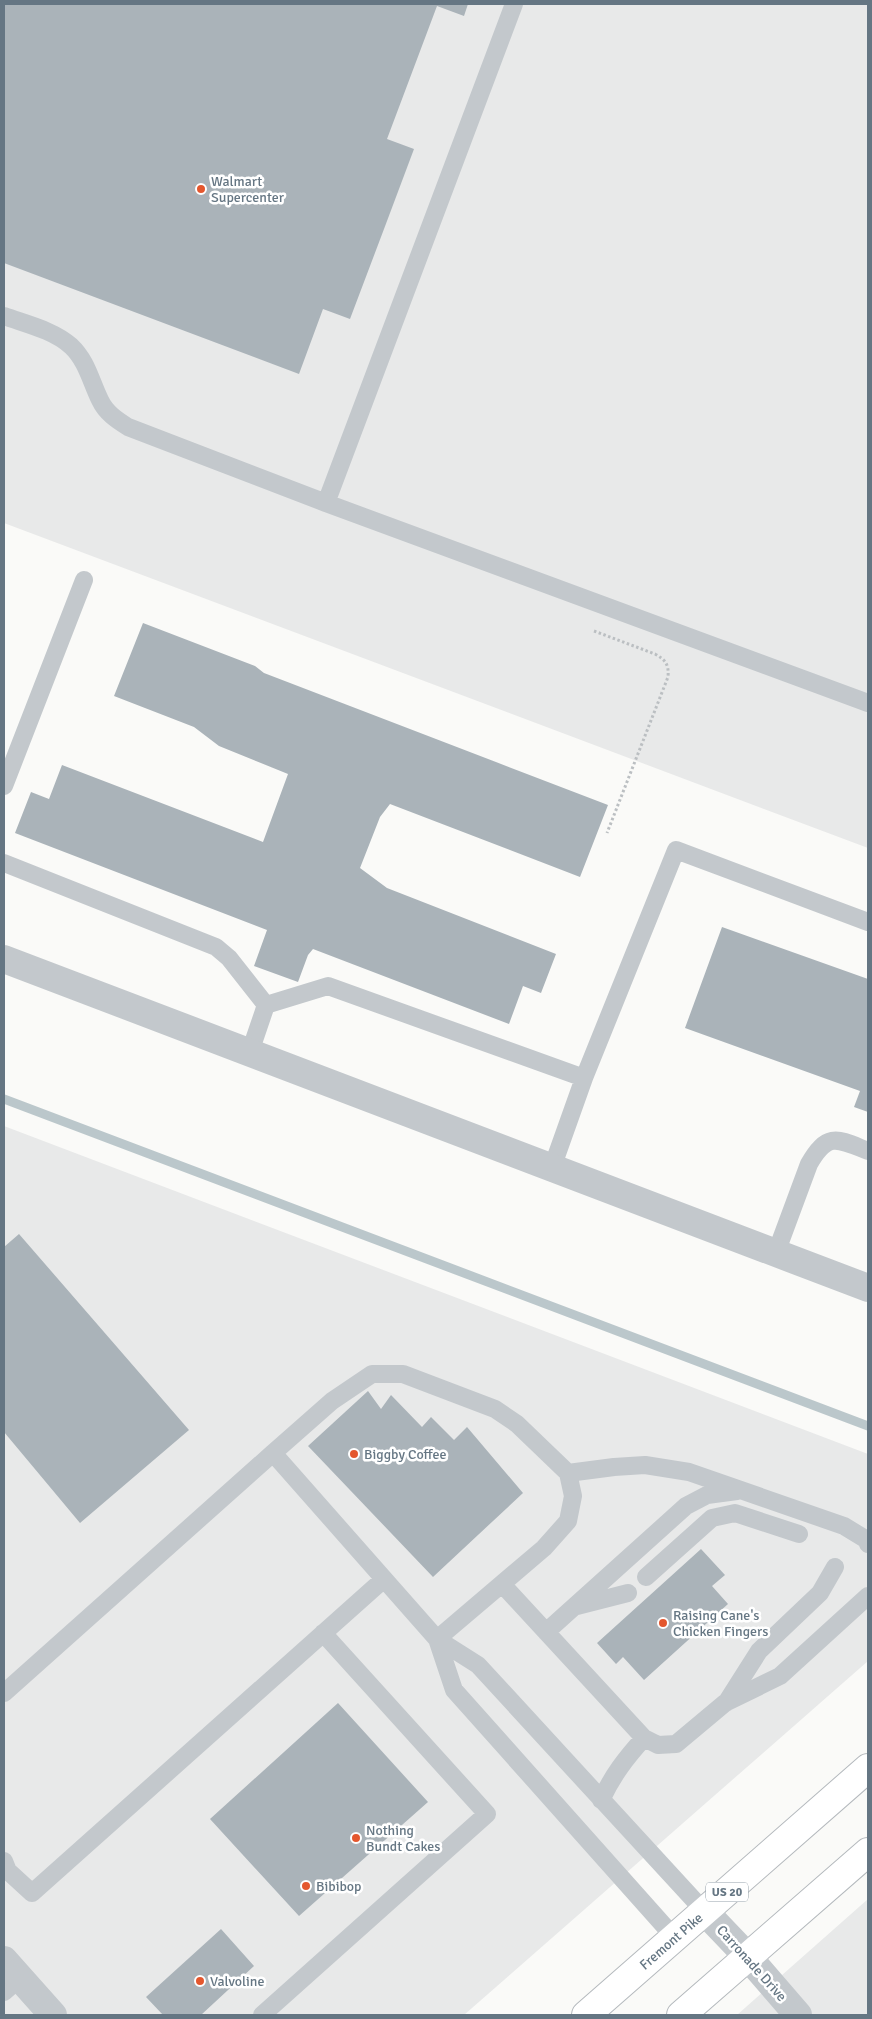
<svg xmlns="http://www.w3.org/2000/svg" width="872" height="2019" viewBox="0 0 872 2019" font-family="Signika,sans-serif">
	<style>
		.built { fill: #e8e9e9 }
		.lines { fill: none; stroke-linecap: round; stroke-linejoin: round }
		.stream { stroke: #bbc7cb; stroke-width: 9 }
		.building { fill: #aab3b9 }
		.trunk-casing { stroke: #b4b9bd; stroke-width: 30 }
		.path { stroke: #bbbfc2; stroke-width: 3; stroke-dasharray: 2.5 2.5; stroke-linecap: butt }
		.service { stroke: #c3c8cc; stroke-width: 18 }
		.minor { stroke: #c3c8cc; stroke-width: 28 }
		.trunk { stroke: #fff; stroke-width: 28 }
		.poi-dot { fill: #e4572e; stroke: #fff; stroke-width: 2 }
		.labels { text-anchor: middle; stroke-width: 5; stroke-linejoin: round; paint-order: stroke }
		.shield { fill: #fff; stroke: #939fa8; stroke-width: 1 }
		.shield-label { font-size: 12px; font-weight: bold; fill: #657683 }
		.poi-label { font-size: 14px; fill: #657683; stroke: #fff; text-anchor: start }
		.street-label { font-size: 14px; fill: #657683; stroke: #fff }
	</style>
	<rect width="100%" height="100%" fill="#fafaf8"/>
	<!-- built -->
	<path class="built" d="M4 4H868V848L4 523Z
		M4 1126 868 1454V1661L464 2015H4Z
		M868 1899V2015H737Z"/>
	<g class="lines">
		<!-- stream -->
		<path class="stream" d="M4 1099 868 1426"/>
	</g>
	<!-- building -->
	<path class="building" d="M4 4H468L464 16 437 6 387 139 414 149 384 229 350 319 323 309 299 374 4 263Z
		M143 623 255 666 264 673 608 805 580 877 390 804 380 817 360 868 387 888 556 954 541 993 523 986 509 1024 313 949 308 955 298 982 254 966 267 930 15 833 31 792 49 799 62 765 263 842 288 774 219 746 194 727 114 696Z
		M722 927 868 979V1112L854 1107 860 1091 685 1028Z
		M19 1234 189 1430 80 1523 4 1432V1247Z
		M368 1391 381 1409 391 1395 422 1427 431 1417 454 1440 467 1427 523 1493 433 1577 308 1446Z
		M701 1549 725 1575 712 1586 728 1604 644 1680 623 1657 616 1664 597 1643Z
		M338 1703 428 1802 299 1916 210 1819Z
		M221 1929 254 1966 201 2015H163L146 1997Z"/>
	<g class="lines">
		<defs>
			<path id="trunk" d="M586 2015 868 1768
				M681 2015 868 1852"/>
		</defs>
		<!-- trunk casing -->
		<use href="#trunk" class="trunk-casing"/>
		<!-- path -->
		<path class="path" d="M594 631 655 654C666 660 669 665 668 677L607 833"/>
		<!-- service -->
		<path class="service" d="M514 4 326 503 868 703
			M4 316C26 324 53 330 71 346 87 361 91 382 100 400 106 413 117 420 128 427L326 503
			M4 786 84 580
			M4 863 216 947 229 958 266 1005
			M250 1052 266 1005 328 986 584 1078
			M552 1168 584 1078 676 850 868 922
			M776 1253 809 1164C828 1131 838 1139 868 1151
			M273 1453 332 1401 372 1374H403L495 1409 517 1424 568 1473 573 1496 568 1521 544 1548 437 1639
			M568 1473 614 1467 645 1465 689 1472 844 1526 867 1540 868 1544
			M646 1577 712 1518 735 1513 799 1534
			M502 1584 644 1738 658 1745 676 1744 725 1703 780 1676 868 1596
			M577 1606 628 1593
			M546 1632 686 1506 707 1495 737 1491
			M437 1639 454 1690 675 1938
			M4 1693 273 1453 437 1639 478 1665 705 1912
			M726 1703 759 1651 820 1593 835 1567
			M601 1800C613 1775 625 1759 644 1738
			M4 1861 8 1871 32 1893 384 1579
			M4 1992 20 1978
			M262 2015 487 1814 323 1633"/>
		<!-- minor -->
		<path class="minor" d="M4 959 868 1288
			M705 1912 748 1957 798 2015
			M4 1960 53 2015"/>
		<!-- trunk -->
		<use href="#trunk" class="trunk"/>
	</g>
	<!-- markers -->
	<g class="poi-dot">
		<circle cx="201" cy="189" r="5"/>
		<circle cx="354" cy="1454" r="5"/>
		<circle cx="663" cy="1623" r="5"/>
		<circle cx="356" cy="1838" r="5"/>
		<circle cx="306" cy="1886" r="5"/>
		<circle cx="200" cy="1981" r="5"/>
	</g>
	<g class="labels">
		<!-- shield labels -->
		<rect class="shield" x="706" y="1882.5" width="42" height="19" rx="4"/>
		<g class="shield-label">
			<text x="727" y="1896">US 20</text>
		</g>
		<!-- poi labels -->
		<g class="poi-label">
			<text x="211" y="186">Walmart<tspan x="211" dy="16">Supercenter</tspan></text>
			<text x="364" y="1459">Biggby Coffee</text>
			<text x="673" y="1620">Raising Cane's<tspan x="673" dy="16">Chicken Fingers</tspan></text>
			<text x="366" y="1835">Nothing<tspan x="366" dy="16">Bundt Cakes</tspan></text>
			<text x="316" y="1891">Bibibop</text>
			<text x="210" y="1986">Valvoline</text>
		</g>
		<!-- street labels -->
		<g class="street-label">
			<text transform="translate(671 1941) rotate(-41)" y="5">Fremont Pike</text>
			<text transform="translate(752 1963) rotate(48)" y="5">Carronade Drive</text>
		</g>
	</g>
	<!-- border -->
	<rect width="872" height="2019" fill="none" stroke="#657683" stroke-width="10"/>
</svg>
